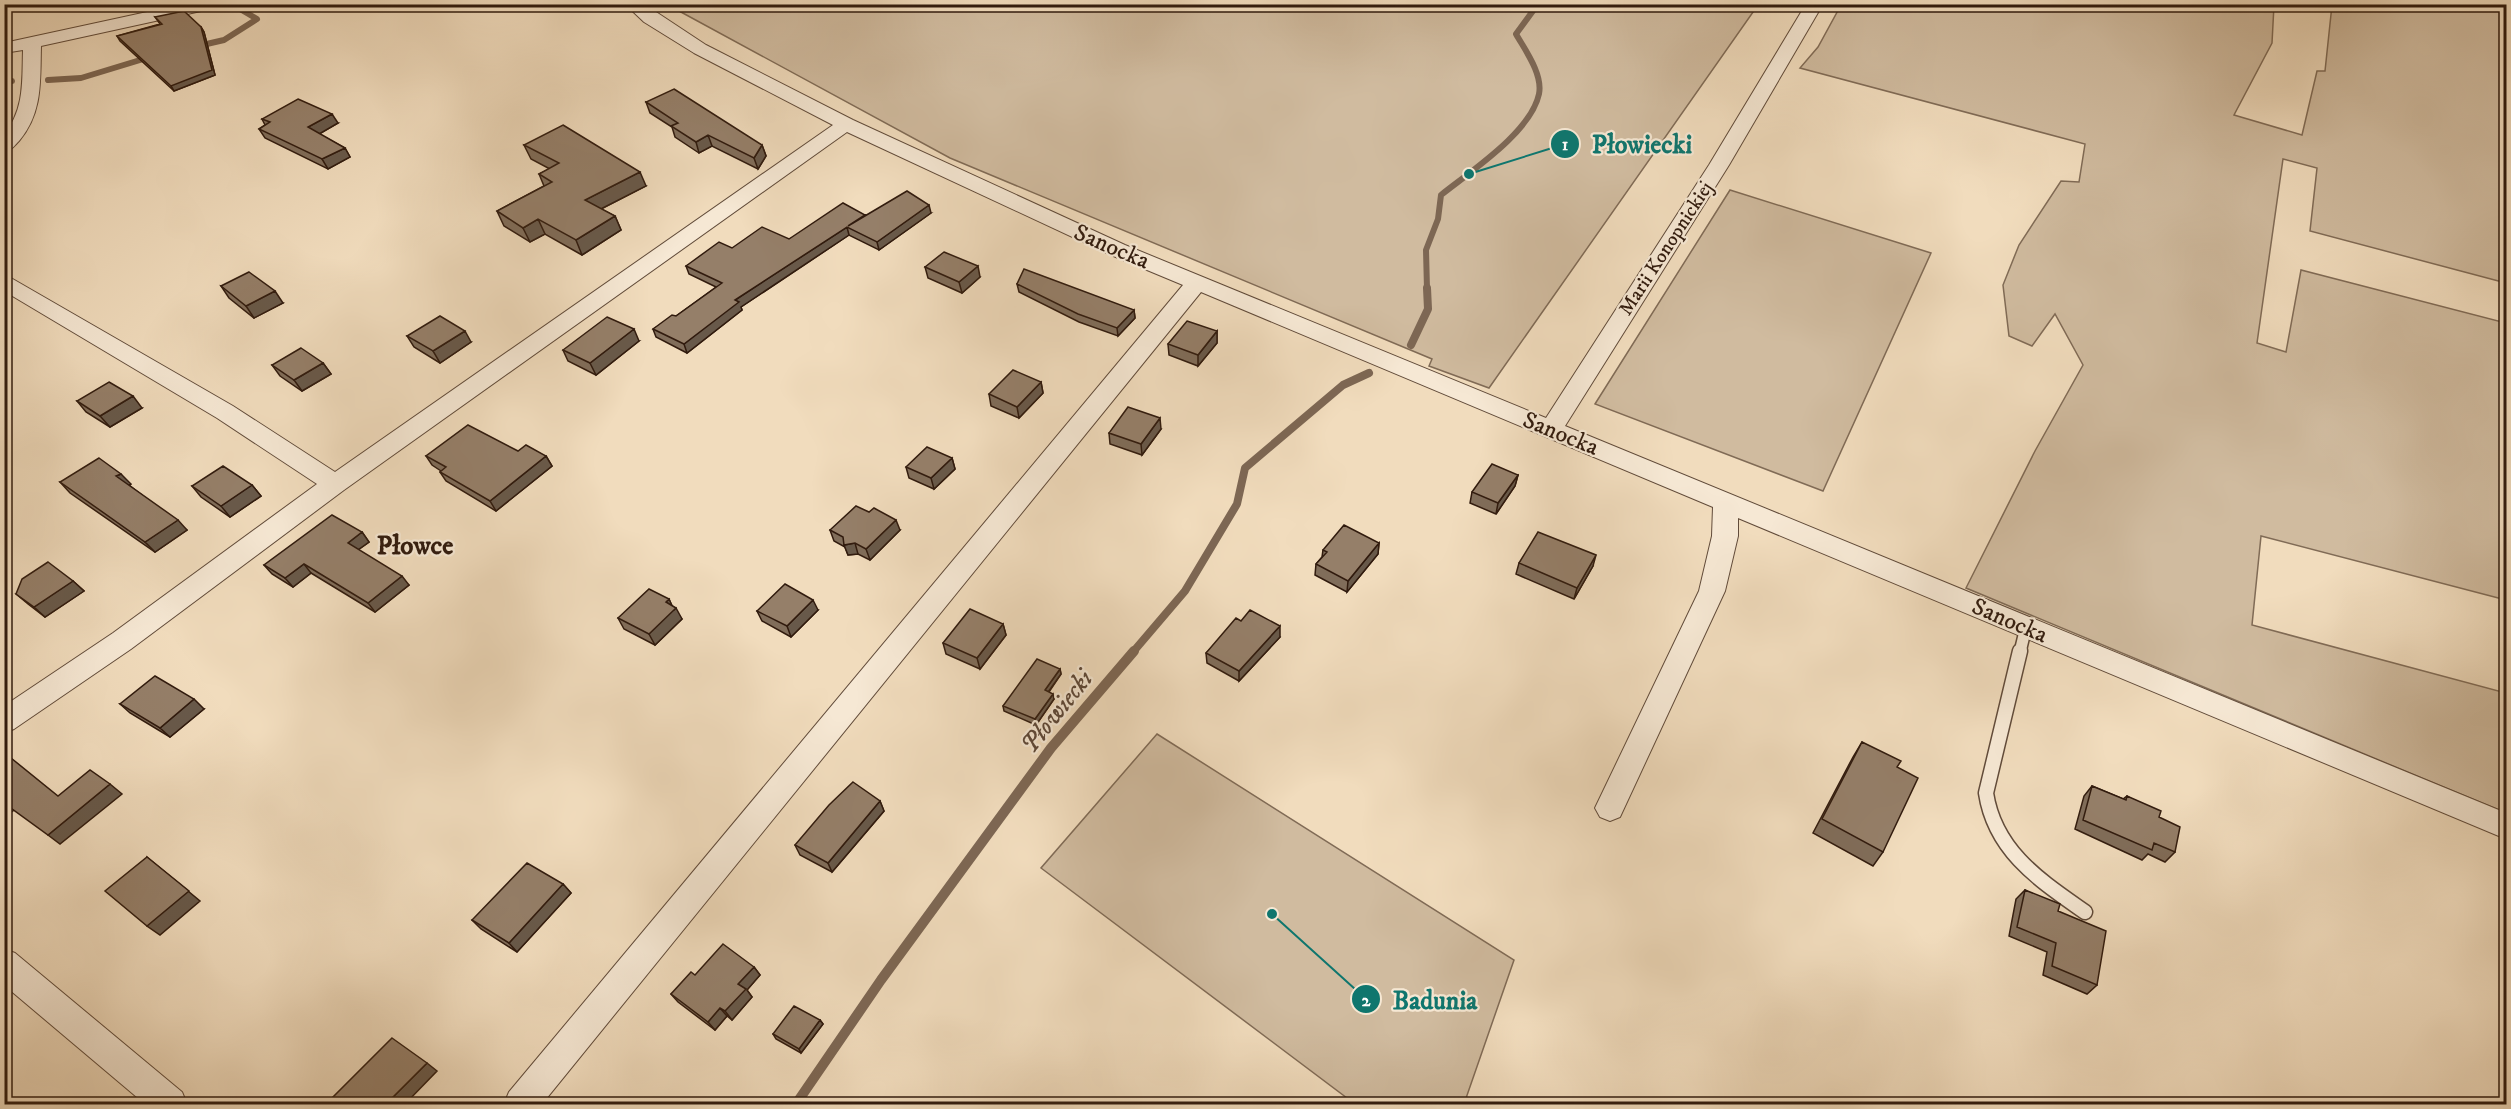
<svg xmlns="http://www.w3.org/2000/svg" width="2511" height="1109" viewBox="0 0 2511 1109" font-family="'IM FELL DW Pica',serif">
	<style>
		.green { fill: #d0bb9f; stroke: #806b56; stroke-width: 1.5 }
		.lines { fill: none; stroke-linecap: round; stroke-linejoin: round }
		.stream-far2 { stroke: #7d6754; stroke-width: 6 }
		.stream-far1 { stroke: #7d6754; stroke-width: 8 }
		.stream { stroke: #7d6754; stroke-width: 10 }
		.lane-far1-casing { stroke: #614b3a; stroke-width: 14 }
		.lane-casing { stroke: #614b3a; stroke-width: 17 }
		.street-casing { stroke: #614b3a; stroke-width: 2 }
		.lane-far1 { stroke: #f6e8d4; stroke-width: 11 }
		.lane { stroke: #f6e8d4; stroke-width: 14 }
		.street { fill: #f6e8d4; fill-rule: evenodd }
		.wall { fill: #806d5a; stroke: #311b0e; stroke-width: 1.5 }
		.shaded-wall { fill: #68594a; stroke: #311b0e; stroke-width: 1.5 }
		.building { fill: #957f69; stroke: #311b0e; stroke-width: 1.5 }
		.labels { text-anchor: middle; stroke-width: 4.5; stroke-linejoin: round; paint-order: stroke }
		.far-street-label { font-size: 20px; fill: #311b0e; stroke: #f6e8d4 }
		.street-label { font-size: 24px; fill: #311b0e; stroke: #f6e8d4 }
		.water-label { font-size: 26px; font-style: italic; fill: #5d4737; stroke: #f6e8d4 }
		.quarter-label { font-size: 27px; font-weight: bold; fill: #311b0e; stroke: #f6e8d4 }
		.leader { fill: none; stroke: #0f766e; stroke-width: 2 }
		.callout-dot { fill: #0f766e; stroke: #f6e8d4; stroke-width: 2 }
		.mark-label { font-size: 18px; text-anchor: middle; font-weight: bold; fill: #fff }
		.callout-label { font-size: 26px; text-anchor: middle; font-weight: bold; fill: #0f766e; stroke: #f6e8d4; stroke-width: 4.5; stroke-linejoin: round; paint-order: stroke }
	</style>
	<rect width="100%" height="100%" fill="#f1dcbd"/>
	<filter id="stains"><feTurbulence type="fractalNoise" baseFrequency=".00333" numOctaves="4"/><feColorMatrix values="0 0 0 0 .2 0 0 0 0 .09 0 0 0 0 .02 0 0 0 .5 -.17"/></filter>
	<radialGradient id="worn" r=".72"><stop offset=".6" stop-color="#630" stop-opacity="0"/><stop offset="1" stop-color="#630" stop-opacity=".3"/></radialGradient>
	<!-- green -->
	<path class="green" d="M668 5H1758L1489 388 1429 366 1432 359 950 158Z
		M1841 5H2274L2272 43 2234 115 2302 135 2317 71H2325L2332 5H2506V283L2310 231 2317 168 2283 159 2257 343 2286 352 2301 270 2506 323V600L2261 536 2252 625 2506 693V813L1966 588 2035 451 2083 365 2055 314 2032 346 2009 336 2003 285 2019 245 2061 181 2079 182 2085 144 1800 68 1818 47Z
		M1730 190 1931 253 1823 491 1595 404Z
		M1157 734 1514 960 1464 1104H1355L1041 868Z"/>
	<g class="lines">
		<!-- stream-far2 -->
		<path class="stream-far2" d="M198 46 224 40 257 19 235 6 238 4
			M48 80 81 78 150 57
			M4 82 12 81
			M1427 289 1426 250 1438 219 1441 195C1471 171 1531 132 1539 94 1543 74 1525 50 1516 34L1538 4"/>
		<!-- stream-far1 -->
		<path class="stream-far1" d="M1411 345 1428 309 1427 288
			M1133 652 1185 591 1237 504 1245 468 1343 385 1369 373"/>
		<!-- stream -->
		<path class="stream" d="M796 1104 881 980 1051 748 1134 651"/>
		<defs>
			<path id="lane-far1" d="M2020 652 2026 627"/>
			<path id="lane" d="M2020 651 1986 793C1995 852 2041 881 2085 912"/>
			<path id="street" d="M184 4H218L210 9 41 46C40 81 43 113 19 141 14 146 12 150 4 152V134C25 110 22 79 23 50L4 53V43Z
				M625 4H644L706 45 853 120 1125 245 1546 418 1709 165 1806 4H1823L1729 165 1565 426 2506 813V839L1738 518V536L1725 591 1620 817 1610 821 1600 817 1595 808 1699 591 1712 536 1713 507 1201 292 542 1104H504L509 1092 1183 285 1111 255 847 132 344 490 131 649 14 729 4 733V706L113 633 317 484 217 418 4 291V274L233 406 335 472 833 125 694 53 644 22Z
				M4 949 15 953 182 1092 187 1104H145L4 985Z"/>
		</defs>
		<!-- lane-far1 casing -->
		<use href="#lane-far1" class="lane-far1-casing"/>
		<!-- lane casing -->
		<use href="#lane" class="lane-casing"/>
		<!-- street casing -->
		<use href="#street" class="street-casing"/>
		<!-- lane-far1 -->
		<use href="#lane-far1" class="lane-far1"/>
		<!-- lane -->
		<use href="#lane" class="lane"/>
		<!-- street -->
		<use href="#street" class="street"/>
	</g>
	<!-- wall -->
	<path class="wall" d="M155 17 201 27 204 32 215 75 174 91 120 41 117 36 160 24Z
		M646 102 762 145 766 156 758 169 712 146 699 153 675 137 672 127 650 113Z
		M262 119 338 123 319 134 345 148 350 157 328 169 265 138 259 129 265 125Z
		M524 145 646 186 601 209 615 216 621 230 582 255 545 234 530 242 504 226 497 211 544 186 539 174 550 169 531 159Z
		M931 213 879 250 849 235 741 307 742 310 687 353 656 337 653 329 676 316 716 287 689 274 686 266 732 248 789 239 865 215V216Z
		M925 267 980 277 962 293 928 278Z
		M1017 284 1134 310 1135 318 1118 336 1079 322 1019 292Z
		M221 286 283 303 254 318 229 298Z
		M1217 331V343L1198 366 1169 355 1168 344Z
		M407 336 471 342 440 363 414 347Z
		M639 341 596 375 568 361 563 350Z
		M323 363 331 374 302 391 280 376 272 365Z
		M1041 382 1043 393 1019 418 991 406 989 394Z
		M77 401 142 408 110 427 86 412Z
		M1161 429 1142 455 1110 444 1109 433Z
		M518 451 546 456 552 466 496 511 446 481 440 472 441 471 432 465 426 456Z
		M952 458 955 469 934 489 909 478 906 467Z
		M1518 475 1515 486 1496 514 1470 503 1472 492Z
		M60 482 131 484 129 485 187 530 155 552 70 493Z
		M252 485 261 496 230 517 201 497 192 486Z
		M830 530H900L870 560 858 554 848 555 845 547 834 541Z
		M362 532 369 542 358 550 409 585 375 612 311 573 293 587 272 574 264 565Z
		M1379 543 1378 554 1347 592 1315 575 1316 564 1322 557 1323 550Z
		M1519 563 1593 566 1574 599 1516 574Z
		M73 581 84 591 45 617 28 604 16 594Z
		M669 599 672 606 682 619 655 645 624 629 618 618Z
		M818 610 791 637 762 621 757 611Z
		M1241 621 1280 637 1239 681 1207 663 1206 653Z
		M1003 624 1006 635 980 669 946 654 943 643Z
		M1060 669 1061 674 1049 692 1054 699 1036 725 1004 711 1003 706Z
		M120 704 204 709 170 737 130 713Z
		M1862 742 1897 767 1883 852 1873 866 1813 833 1853 757Z
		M2092 786 2123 799 2127 796 2159 817 2175 852 2165 862 2148 854 2142 860 2075 829 2084 796Z
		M880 801 884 811 832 872 800 855 795 845Z
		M563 884 571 893 517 952 481 929 472 920Z
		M2025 890 2058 911 2097 985 2087 994 2043 975 2047 952 2009 936 2016 899Z
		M754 967 760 975 747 990 752 997 732 1020 727 1016 715 1030 678 1002 671 994 695 975Z
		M820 1020 823 1024 801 1053 776 1039 773 1034Z"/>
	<!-- shaded-wall -->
	<path class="shaded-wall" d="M142 4H171L145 10Z
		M201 27 204 32 215 75 174 91 171 86Z
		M332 114 338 123 314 137 308 127Z
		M708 135 712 146 699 153 696 142Z
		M762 145 766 156 758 169 754 158Z
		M345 148 350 157 328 169 322 159Z
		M640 172 646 186 591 214 585 200Z
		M929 205 931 213 879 250 877 242Z
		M615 216 621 230 582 255 576 240Z
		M538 219 545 234 530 242 523 228Z
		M847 227 849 235 741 307 742 310 687 353 684 344 735 300Z
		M978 266 980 277 962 293 959 282Z
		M275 291 283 303 254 318 246 306Z
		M1134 310 1135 318 1118 336 1117 328Z
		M634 329 639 341 596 375 590 363Z
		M465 331 471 342 440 363 433 351Z
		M1217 331V343L1198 366V355Z
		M323 363 331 374 302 391 294 380Z
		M1041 382 1043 393 1019 418 1017 407Z
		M133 396 142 408 110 427 100 416Z
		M1160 418 1161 429 1142 455 1141 444Z
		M546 456 552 466 496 511 490 501Z
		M952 458 955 469 934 489 931 478Z
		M121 474 131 484 126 487 116 476Z
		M1518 475 1515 486 1496 514 1498 503Z
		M252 485 261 496 230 517 221 506Z
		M178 520 187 530 155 552 145 542Z
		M896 520 900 530 870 560 866 549Z
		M362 532 369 542 355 552 348 543Z
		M855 543 858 554 848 555 844 545Z
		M1379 543 1378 554 1347 592 1348 581Z
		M1596 555 1593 566 1574 599 1577 588Z
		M304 564 311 573 293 587 285 578Z
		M402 576 409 585 375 612 368 603Z
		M73 581 84 591 45 617 34 607Z
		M669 599 674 610 676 608 682 619 655 645 649 634 666 602Z
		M813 600 818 610 791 637 787 626Z
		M1003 624 1006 635 980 669 977 658Z
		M1280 626V637L1239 681V671Z
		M1060 669 1061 674 1046 695 1045 690Z
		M1053 694 1054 699 1036 725 1035 719Z
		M194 699 204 709 170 737 160 728Z
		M110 784 122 794 60 844 48 835Z
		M880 801 884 811 832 872 828 863Z
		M4 803 14 810 4 818Z
		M147 857 200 901 160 935 147 926Z
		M563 884 571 893 517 952 509 943Z
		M754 967 760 975 747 990 752 997 732 1020 725 1011 738 984Z
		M720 1008 727 1016 715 1030 708 1022Z
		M820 1020 823 1024 801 1053 799 1049Z
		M427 1063 437 1071 405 1104H386Z"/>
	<!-- building -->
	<path class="building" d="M184 11 201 27 212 70 171 86 117 36 162 24 155 17Z
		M674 89 762 145 754 158 708 135 696 142 671 126 678 123 646 102Z
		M298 99 332 114 308 127 345 148 322 159 259 129 270 122 262 119Z
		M563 125 640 172 585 200 615 216 576 240 538 219 523 228 497 211 552 182 539 174 559 163 524 145Z
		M907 191 929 205 877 242 847 227 735 300 739 302 684 344 653 329 672 315 676 316 722 283 686 266 719 242 732 248 762 227 789 239 843 203 865 215 848 226Z
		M944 252 978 266 959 282 925 267Z
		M1024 269 1134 310 1117 328 1078 314 1017 284Z
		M249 272 275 291 246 306 221 286Z
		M440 316 465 331 433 351 407 336Z
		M607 317 634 329 590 363 563 350Z
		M1187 321 1217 331 1198 355 1168 344Z
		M301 348 323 363 294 380 272 365Z
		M1013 370 1041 382 1017 407 989 394Z
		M109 382 133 396 100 416 77 401Z
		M1128 407 1160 418 1141 444 1109 433Z
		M468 425 518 451 526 445 546 456 490 501 440 472 446 467 426 456Z
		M927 447 952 458 931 478 906 467Z
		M99 458 121 474 116 476 178 520 145 542 60 482Z
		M1492 464 1518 475 1498 503 1472 492Z
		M223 466 252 485 221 506 192 486Z
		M856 506 869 512 874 508 896 520 866 549 855 543 844 545 843 537 830 530Z
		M332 515 362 532 348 543 402 576 368 603 304 564 285 578 264 565Z
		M1344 525 1379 543 1348 581 1316 564 1327 552 1323 550Z
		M1538 532 1596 555 1577 588 1519 563Z
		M48 562 73 581 34 607 16 594 22 579Z
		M785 584 813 600 787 626 757 611Z
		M649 589 669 599 666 602 676 608 649 634 618 618Z
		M970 609 1003 624 977 658 943 643Z
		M1250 610 1280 626 1239 671 1206 653 1236 618 1241 621Z
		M1037 659 1060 669 1045 690 1053 694 1035 719 1003 706Z
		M155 676 194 699 160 728 120 704Z
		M1862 742 1901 761 1897 767 1918 778 1883 852 1822 819Z
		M11 758 58 796 90 770 110 784 48 835 4 803V762Z
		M853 782 880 801 828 863 795 845 829 805Z
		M2092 786 2126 800 2127 796 2161 811 2159 817 2180 827 2175 852 2154 843 2152 850 2083 820Z
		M147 857 189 891 147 926 105 891Z
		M527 863 563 884 509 943 472 920Z
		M2025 890 2060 904 2058 911 2106 931 2097 985 2052 966 2056 943 2017 927Z
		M723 944 754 967 738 984 746 989 725 1011 720 1008 708 1022 671 994 691 972 695 975Z
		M794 1006 820 1020 799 1049 773 1034Z
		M392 1038 427 1063 386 1104H335L330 1100Z"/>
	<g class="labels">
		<!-- far-street labels -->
		<g class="far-street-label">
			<text transform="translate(1665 248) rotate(-57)" y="7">Marii Konopnickiej</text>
		</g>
		<!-- street labels -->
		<g class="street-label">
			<text transform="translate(1112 246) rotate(23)" y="8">Sanocka</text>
			<text transform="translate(1561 433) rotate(22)" y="8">Sanocka</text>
			<text transform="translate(2010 620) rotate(23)" y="8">Sanocka</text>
		</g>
		<!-- water labels -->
		<g class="water-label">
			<text transform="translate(1056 711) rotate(-51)" y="9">Płowiecki</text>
		</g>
		<!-- quarter labels -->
		<g class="quarter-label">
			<text x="415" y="554">Płowce</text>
		</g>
	</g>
	<!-- callouts -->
	<path class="leader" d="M1469 174L1565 144M1272 914L1366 999"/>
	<g class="callout-dot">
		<circle cx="1469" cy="174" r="6"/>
		<circle cx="1272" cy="914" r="6"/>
		<circle cx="1565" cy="144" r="15"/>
		<circle cx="1366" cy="999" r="15"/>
	</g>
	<g class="mark-label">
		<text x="1565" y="150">1</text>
		<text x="1366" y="1006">2</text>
	</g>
	<g class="callout-label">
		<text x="1642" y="153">Płowiecki</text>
		<text x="1435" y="1009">Badunia</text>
	</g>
	<!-- margin -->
	<rect width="2511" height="1109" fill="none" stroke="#f1dcbd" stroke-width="24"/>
	<rect x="6" y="6" width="2499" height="1097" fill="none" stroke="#311b0e" stroke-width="3"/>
	<rect x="12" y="12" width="2487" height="1085" fill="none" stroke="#311b0e" stroke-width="1.5"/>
	<rect width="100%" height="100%" filter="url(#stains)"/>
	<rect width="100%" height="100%" fill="url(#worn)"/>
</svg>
